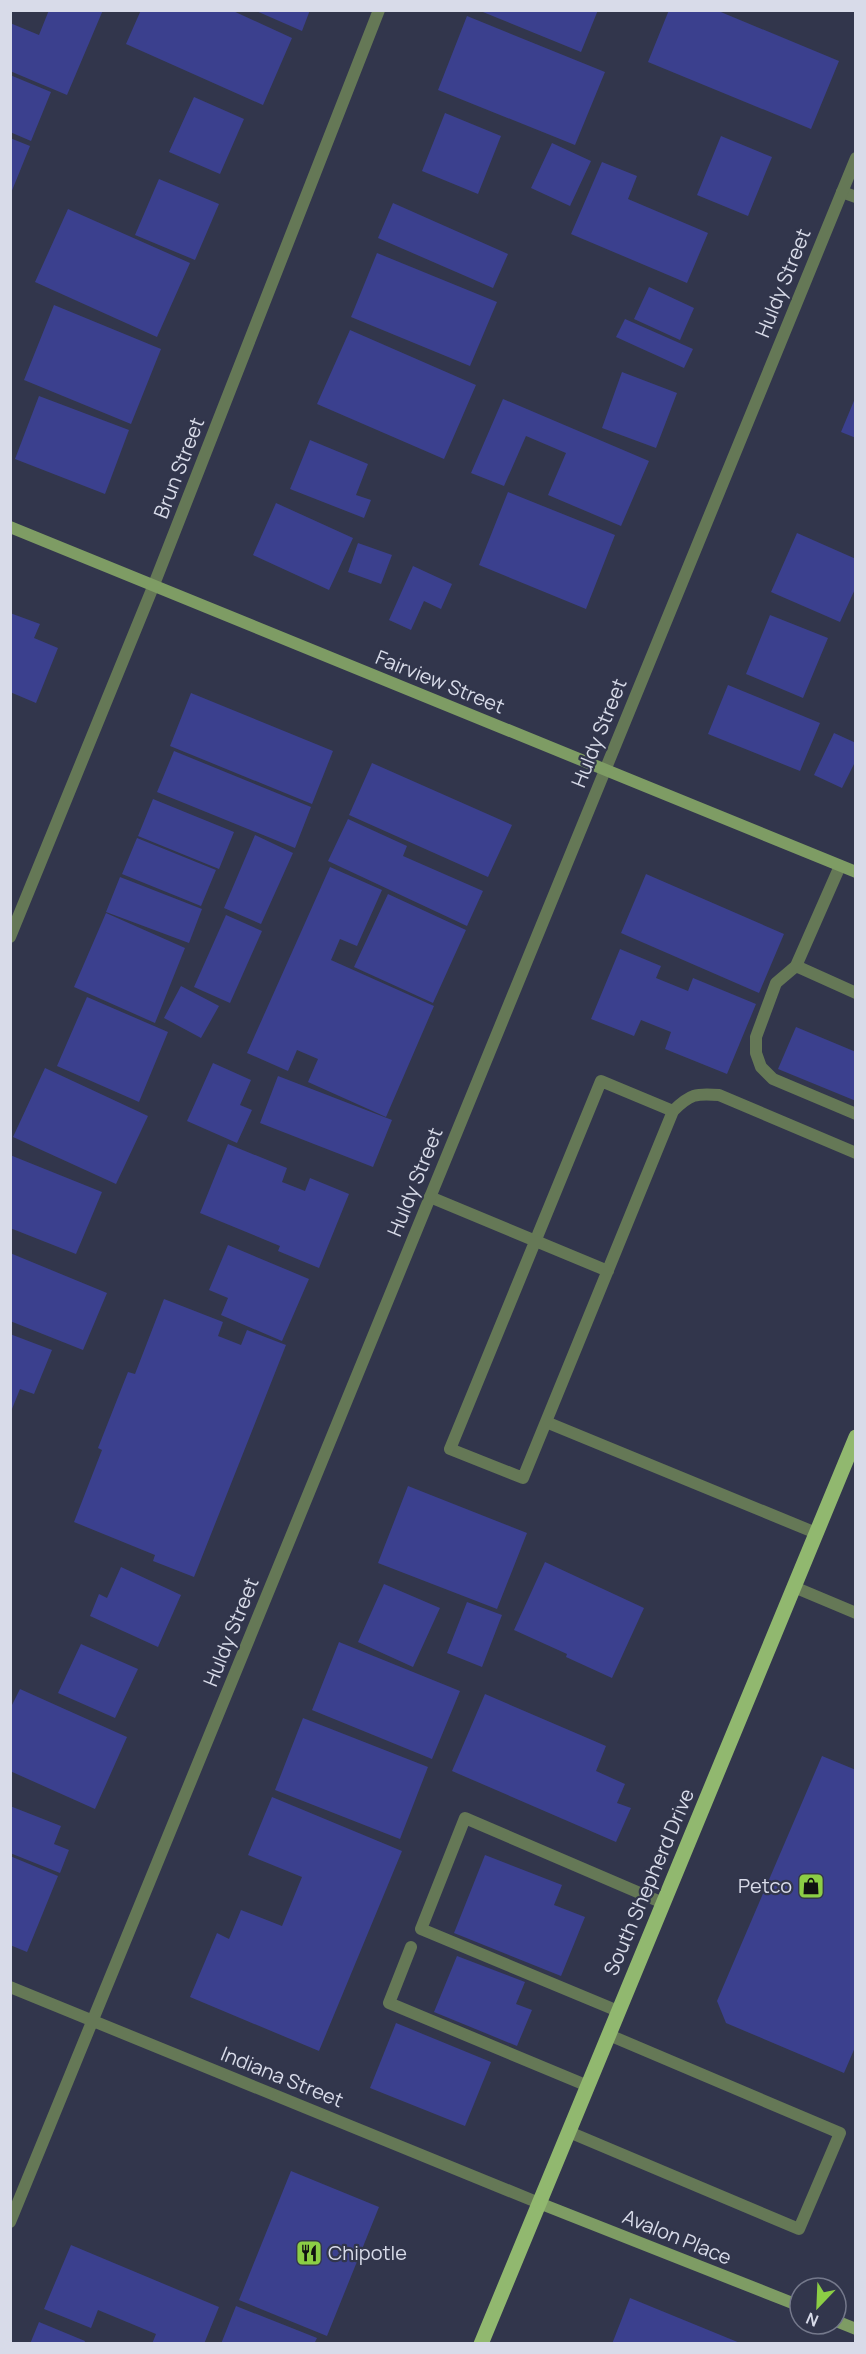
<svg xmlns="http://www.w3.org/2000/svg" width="866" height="2354" viewBox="0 0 866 2354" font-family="Manrope,sans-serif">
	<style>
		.building { fill: #3b408e }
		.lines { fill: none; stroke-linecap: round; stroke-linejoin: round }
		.lane { stroke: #657856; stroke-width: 12 }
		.street { stroke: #657856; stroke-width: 12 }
		.secondary { stroke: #7e9c64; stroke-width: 12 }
		.primary { stroke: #91b86f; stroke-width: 15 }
		.labels { text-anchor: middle; stroke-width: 4.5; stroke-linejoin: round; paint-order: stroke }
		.street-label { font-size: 20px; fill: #d8dbe9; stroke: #32364c }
		.poi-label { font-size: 20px; fill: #d8dbe9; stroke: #32364c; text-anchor: end }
	</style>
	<rect width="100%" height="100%" fill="#32364c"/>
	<!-- building -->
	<path class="building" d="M49 10H103L67 95 10 71V23L39 35Z
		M141 10H231L292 38 263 105 126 44Z
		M254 10H310L302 31Z
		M478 10H598L581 52Z
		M669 10H716L839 61 811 129 648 62Z
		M467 16 605 72 575 145 438 90Z
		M10 75 51 92 31 141 10 132Z
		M194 97 244 119 220 174 169 152Z
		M445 113 501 136 478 194 422 171Z
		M721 136 772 157 748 216 697 195Z
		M10 138 30 146 11 193H10Z
		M552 143 591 161 570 206 531 188Z
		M602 162 637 176 628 199 708 233 687 283 571 234Z
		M159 179 219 204 195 260 135 235Z
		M393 203 508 254 493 288 378 238Z
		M68 209 190 263 157 337 35 282Z
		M377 253 497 302 470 366 351 317Z
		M649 287 694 308 680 340 634 319Z
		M54 305 161 349 131 424 24 380Z
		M625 319 693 349 684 368 616 337Z
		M350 330 476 385 444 459 317 404Z
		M622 372 677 393 656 448 602 428Z
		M39 396 129 430 105 494 15 459Z
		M856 396V438L841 432Z
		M503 399 649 461 621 526 548 495 566 453 526 436 504 486 471 473Z
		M310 440 368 464 356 495 371 500 364 518 290 489Z
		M508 492 615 535 586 609 479 565Z
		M276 503 353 538 329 590 253 555Z
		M797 533 856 559V587L840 622 771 592Z
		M358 543 392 555 381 584 348 572Z
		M413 566 452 584 441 609 424 601 411 630 389 620Z
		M10 613 40 624 34 638 58 648 36 703 10 692Z
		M770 615 828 638 803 698 746 674Z
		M728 685 820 723 800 771 708 734Z
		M191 693 333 751 312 804 170 746Z
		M834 733 856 743V760L842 788 814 775Z
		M174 751 311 807 295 848 157 792Z
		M372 763 512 825 488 877 349 815Z
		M153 799 234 832 219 869 138 836Z
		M348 819 407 846 403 856 483 891 467 926 328 861Z
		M255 835 293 853 261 924 224 908Z
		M137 838 216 870 201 906 122 874Z
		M330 867 382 890 357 946 340 939 331 960 434 1006 386 1117 308 1082 318 1059 297 1050 288 1071 247 1053Z
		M646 874 784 934 759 993 621 933Z
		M120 877 202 909 189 943 106 912Z
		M388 894 466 930 433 1003 354 967Z
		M106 913 185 948 155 1023 74 987Z
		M226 915 262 931 230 1003 194 987Z
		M620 949 661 966 656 978 688 991 693 978 756 1004 727 1074 665 1049 671 1032 641 1020 634 1036 591 1019Z
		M181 986 219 1006 201 1038 164 1018Z
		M87 997 168 1032 139 1102 57 1066Z
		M796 1027 856 1052V1101L778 1069Z
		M213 1063 251 1080 240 1105 252 1110 237 1143 187 1121Z
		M45 1068 148 1116 116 1184 13 1137Z
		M278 1076 392 1120 373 1167 260 1123Z
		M228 1144 287 1168 282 1182 305 1191 310 1178 349 1194 319 1268 278 1251 280 1246 200 1213Z
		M10 1155 102 1192 76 1254 10 1228Z
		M228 1245 309 1279 282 1341 221 1315 228 1298 209 1290Z
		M10 1253 107 1293 83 1350 10 1321Z
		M164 1299 223 1322 218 1336 241 1345 247 1330 286 1345 194 1577 153 1561 155 1555 74 1522 102 1450 98 1448 128 1372 135 1374Z
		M10 1334 52 1350 34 1394 20 1389 12 1409Z
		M408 1486 527 1533 497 1609 378 1563Z
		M545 1562 644 1608 612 1678 566 1657 567 1654 514 1630Z
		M121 1567 181 1595 158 1647 90 1616 99 1594 107 1598Z
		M384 1584 440 1608 413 1667 358 1642Z
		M467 1602 502 1615 482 1667 447 1653Z
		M339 1642 460 1691 432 1759 312 1710Z
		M81 1644 138 1669 115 1718 58 1693Z
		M20 1689 127 1737 95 1809 10 1771V1709Z
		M485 1694 606 1746 596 1771 625 1784 617 1803 631 1808 616 1842 452 1771Z
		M303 1718 428 1767 400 1839 275 1790Z
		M822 1756 856 1770V2045L844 2073 726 2023 717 2001Z
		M272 1797 402 1851 319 2051 190 1997 217 1933 229 1939 241 1910 282 1926 302 1877 248 1855Z
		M10 1806 61 1826 54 1844 69 1850 60 1873 10 1853Z
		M485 1855 562 1885 554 1905 585 1917 561 1976 454 1933Z
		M10 1856 58 1876 27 1952 10 1945Z
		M457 1956 525 1982 516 2004 532 2010 517 2046 434 2012Z
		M396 2023 491 2062 465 2126 370 2088Z
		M291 2171 379 2207 327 2336 239 2300Z
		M71 2245 219 2307 204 2344H152L156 2334 98 2310 91 2328 44 2309Z
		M630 2298 740 2343V2344H612Z
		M236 2306 317 2338 314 2344H221Z
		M39 2322 85 2341 84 2344H30Z"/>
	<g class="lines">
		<!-- lane -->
		<path class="lane" d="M842 192 856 197
			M840 866 796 966 856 993
			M796 966 776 983 756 1037V1053L761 1067 773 1079 856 1114
			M601 1081 673 1111 523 1478 450 1449Z
			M673 1111C690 1094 696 1093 719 1095L856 1153
			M430 1197 608 1271
			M546 1422 816 1533
			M794 1587 856 1613
			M411 1947 389 2003 588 2086
			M618 2011 421 1929 465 1818 663 1903
			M569 2132 799 2229 840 2133 609 2035"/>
		<!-- street -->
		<path class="street" d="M10 937 153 587 379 10
			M10 1987 539 2203
			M10 2222 856 158"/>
		<!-- secondary -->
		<path class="secondary" d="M10 527 856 872
			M539 2203 800 2306
			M836 2321 856 2329"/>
		<!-- primary -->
		<path class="primary" d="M481 2344 856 1437"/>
	</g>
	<!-- icons -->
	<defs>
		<symbol id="shop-square" viewBox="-11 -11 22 22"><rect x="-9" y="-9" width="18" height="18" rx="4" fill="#8cce45" stroke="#32364c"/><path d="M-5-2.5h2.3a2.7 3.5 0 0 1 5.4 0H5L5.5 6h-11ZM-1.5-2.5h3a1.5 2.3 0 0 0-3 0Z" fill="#111"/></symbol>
		<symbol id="restaurant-square" viewBox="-11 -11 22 22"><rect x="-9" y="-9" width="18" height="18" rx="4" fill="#8cce45" stroke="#32364c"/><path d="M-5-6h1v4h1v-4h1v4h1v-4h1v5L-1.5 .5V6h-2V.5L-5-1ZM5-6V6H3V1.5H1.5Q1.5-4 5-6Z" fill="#111"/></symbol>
	</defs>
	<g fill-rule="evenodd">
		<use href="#shop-square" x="796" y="1871" width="30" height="30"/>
		<use href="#restaurant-square" x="294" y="2238" width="30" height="30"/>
	</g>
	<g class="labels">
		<!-- street labels -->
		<g class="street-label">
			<text transform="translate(783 283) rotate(-68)" y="7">Huldy Street</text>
			<text transform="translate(179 468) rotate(-69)" y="7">Brun Street</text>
			<text transform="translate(440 682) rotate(22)" y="7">Fairview Street</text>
			<text transform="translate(599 733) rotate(-68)" y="7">Huldy Street</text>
			<text transform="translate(415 1182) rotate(-68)" y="7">Huldy Street</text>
			<text transform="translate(231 1632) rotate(-68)" y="7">Huldy Street</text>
			<text transform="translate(649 1882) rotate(-67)" y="7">South Shepherd Drive</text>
			<text transform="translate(282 2077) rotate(22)" y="7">Indiana Street</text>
			<text transform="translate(677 2237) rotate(22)" y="7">Avalon Place</text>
		</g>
		<!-- poi labels -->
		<g class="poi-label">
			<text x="792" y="1893">Petco</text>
			<text x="328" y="2260" text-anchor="start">Chipotle</text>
		</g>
	</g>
	<!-- border -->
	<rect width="866" height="2354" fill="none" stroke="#d8dbe9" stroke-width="24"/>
	<!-- north arrow -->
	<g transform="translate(818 2306) rotate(203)"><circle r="28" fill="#32364c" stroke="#74788b" stroke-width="1.5"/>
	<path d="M0-4.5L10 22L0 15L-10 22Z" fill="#8cce45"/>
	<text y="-9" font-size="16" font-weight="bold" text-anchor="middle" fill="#d8dbe9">N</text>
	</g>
</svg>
